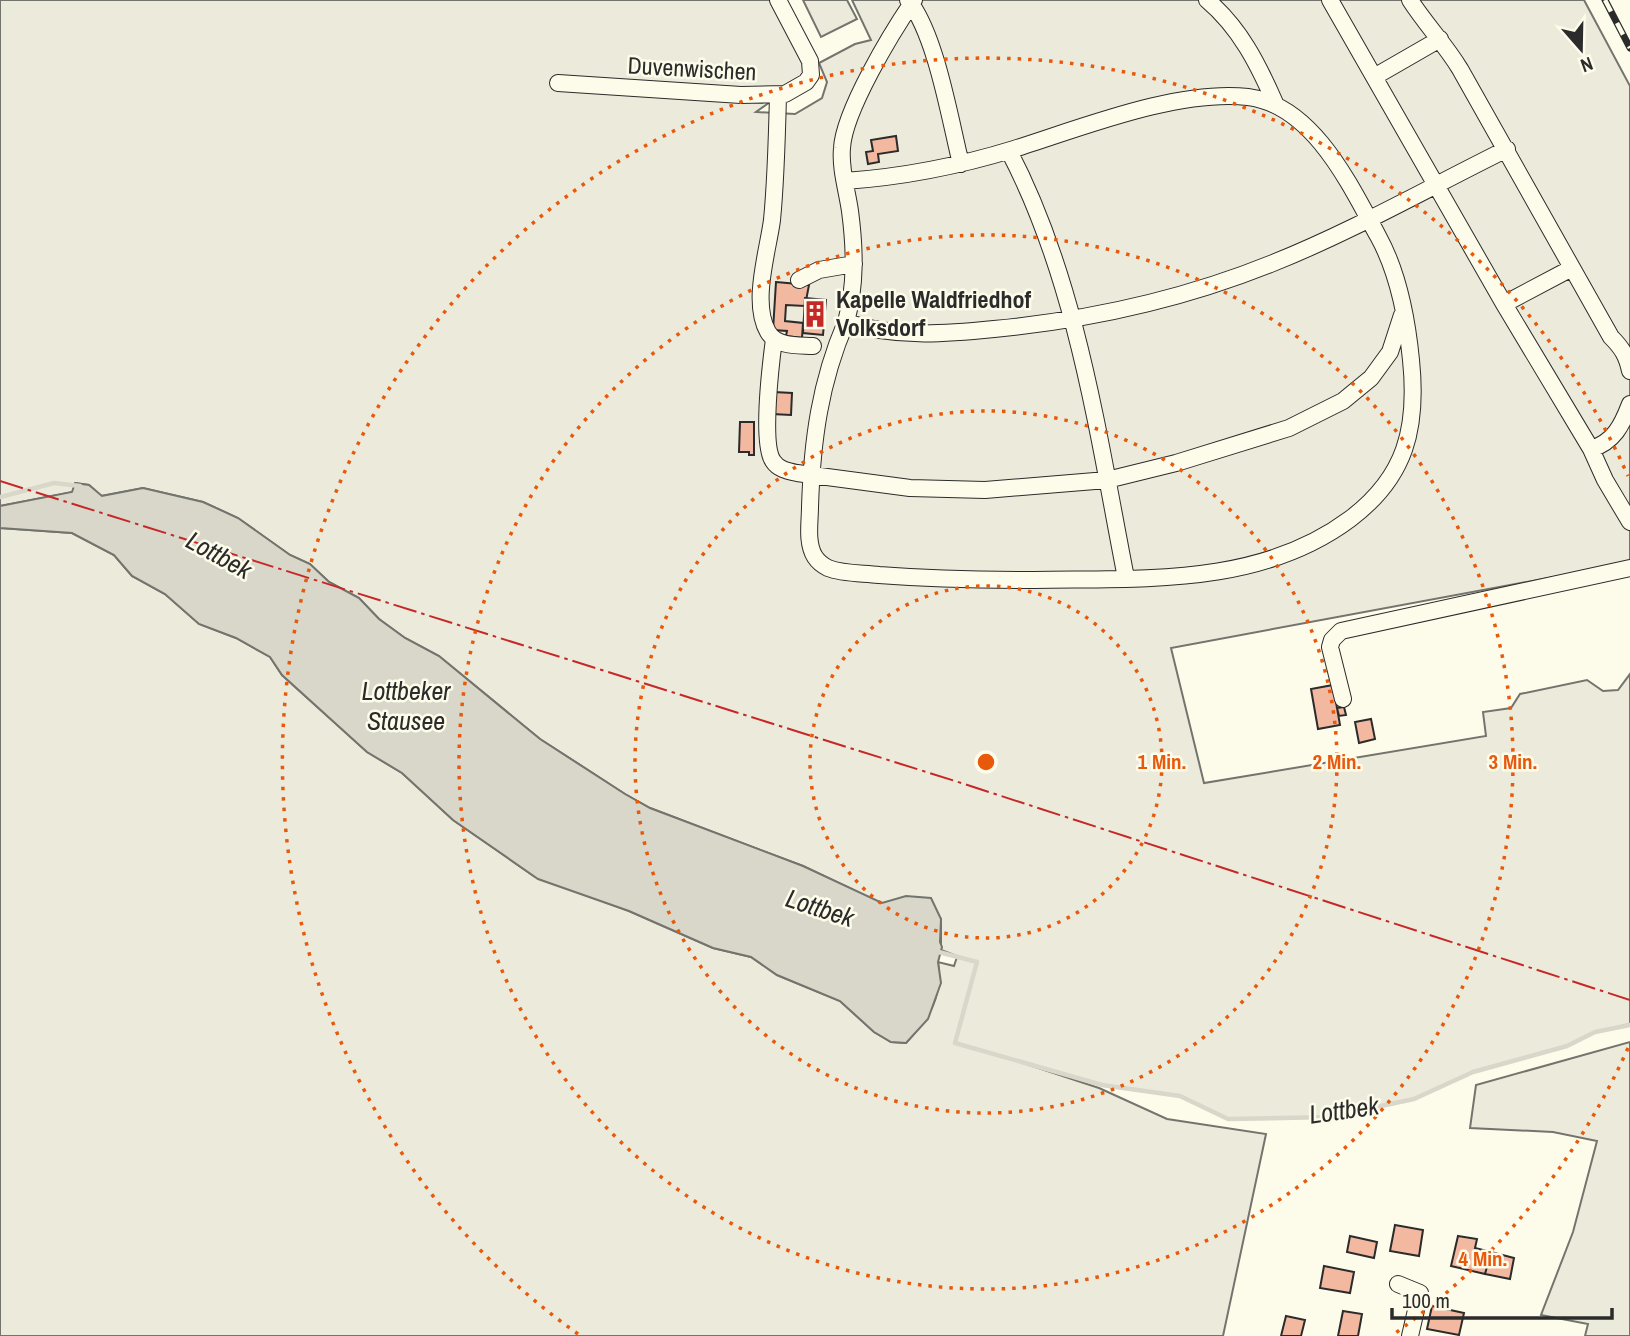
<svg xmlns="http://www.w3.org/2000/svg" width="1630" height="1336" viewBox="0 0 1630 1336" font-family="'Archivo Narrow',sans-serif">
	<style>
		.green { fill: #ecebdb; stroke: #74746e; stroke-width: 2 }
		.parking { fill: #eceadb; stroke: #74746e; stroke-width: 2 }
		.water { fill: #d8d7c9; stroke: #74746e; stroke-width: 2 }
		.lines { fill: none; stroke-linecap: round; stroke-linejoin: round }
		.stream { stroke: #d8d7c9; stroke-width: 4.5 }
		.building { fill: #f2b8a0; stroke: #2b2b2b; stroke-width: 2 }
		.minor-casing { stroke: #2b2b2b; stroke-width: 18 }
		.minor { stroke: #fdfbea; stroke-width: 16 }
		.rail-casing { stroke: #2b2b2b; stroke-width: 7 }
		.rail { stroke: #fdfbea; stroke-width: 4.5; stroke-dasharray: 13; stroke-linecap: butt }
		.power { stroke: #c62828; stroke-width: 2; stroke-dasharray: 24 5 3.5 5; stroke-linecap: butt }
		.ring { fill: none; stroke: #e8590c; stroke-width: 3.5; stroke-dasharray: 3.5 7 }
		.labels { text-anchor: middle; stroke-width: 5; stroke-linejoin: round; paint-order: stroke }
		.street-label { font-size: 24px; fill: #2b2b2b; stroke: #fdfbea }
		.poi-label { font-size: 24px; font-weight: bold; fill: #2b2b2b; stroke: #fdfbea; text-anchor: start }
		.water-label { font-size: 26px; font-style: italic; fill: #2b2b2b; stroke: #fdfbea }
		.centre { fill: #e8590c; stroke: #fdfbea; stroke-width: 3.5 }
		.ring-label { font-size: 21px; text-anchor: middle; font-weight: bold; fill: #e8590c; stroke: #fdfbea; stroke-width: 5; stroke-linejoin: round; paint-order: stroke }
	</style>
	<rect width="100%" height="100%" fill="#fdfbea"/>
	<!-- green -->
	<path class="green" d="M0 0H774L806 58 804 72 795 84 756 112 795 114 822 98 827 82 819 63 855 44 871 40 852 0H1584L1630 86V574L1623 564 1171 648 1204 783 1486 736 1483 712 1511 708 1520 694 1587 680 1603 691 1618 690 1630 674V1024L1595 1032 1567 1046 1473 1072 1414 1099 1329 1117 1228 1119 1180 1096 1102 1085 1005 1057 1099 1088 1167 1119 1266 1134 1223 1336H0V528L72 533 114 555 132 576 165 594 199 624 236 638 270 657 282 675 367 752 402 773 453 820 534 876 629 911 713 948 751 957 777 975 840 1001 874 1032 891 1042 906 1043C929 1018 943 998 938 962L954 966 957 957 965 959 941 950V919L882 904 803 866 650 808 625 794 540 739 439 656 405 638 379 619 359 598 329 582 310 564 290 555 238 518 203 502 143 488 101 496 89 485 75 483 73 492 0 506Z
		M1630 1042V1336H1585L1588 1324 1541 1315 1573 1232 1597 1141 1553 1132 1470 1128 1476 1085Z"/>
	<!-- parking -->
	<path class="parking" d="M803 0H847L857 19 821 37Z"/>
	<!-- water -->
	<path class="water" d="M75 483 89 485 102 496 143 488 203 502 238 518 290 555 310 564 329 582 359 598 379 619 405 638 439 656 540 739 625 794 650 808 803 866 882 903 906 896 931 898 941 919 940 942 942 947 938 962 941 983 928 1019 906 1043 891 1042 874 1032 840 1001 777 975 751 957 713 948 629 911 538 879 453 820 402 773 367 752 282 675 270 657 236 638 199 624 165 594 132 576 114 555 72 533 0 528V506L72 492Z"/>
	<g class="lines">
		<!-- stream -->
		<path class="stream" d="M0 497 54 483 80 486
			M935 951 977 962 955 1043 1102 1085 1180 1096 1228 1119 1329 1117 1414 1099 1473 1072 1567 1046 1595 1032 1630 1025"/>
	</g>
	<!-- building -->
	<path class="building" d="M896 136 898 151 878 154 879 162 868 164 866 152 873 151 871 140Z
		M776 282 809 285 805 306 786 305 785 321 803 323 802 338 786 336 787 331 773 330Z
		M805 298 826 300 823 335 803 333Z
		M774 392 792 393 791 415 772 414Z
		M740 422H754V455H749V452H739Z
		M1333 685 1340 725 1318 729 1311 689Z
		M1344 707 1346 715 1339 716 1337 708Z
		M1371 719 1375 739 1359 743 1355 722Z
		M1395 1225 1423 1230 1419 1256 1390 1251Z
		M1350 1236 1377 1242 1374 1258 1347 1252Z
		M1458 1236 1477 1239 1475 1248 1491 1252 1485 1274 1451 1266Z
		M1491 1252 1514 1258 1510 1279 1485 1274Z
		M1324 1266 1354 1272 1350 1293 1320 1288Z
		M1432 1306 1464 1313 1459 1335 1427 1329Z
		M1343 1311 1362 1314 1358 1336H1338Z
		M1286 1316 1305 1320 1301 1336H1281Z"/>
	<g class="lines">
		<defs>
			<path id="minor" d="M908 0C936 34 950 120 961 164
				M1207 0C1240 28 1258 64 1275 103
				M1330 0 1504 304 1591 449 1605 480 1630 522
				M1410 0C1426 25 1445 44 1460 69L1611 337C1622 348 1627 356 1630 371
				M1374 77 1440 39
				M558 83 741 95 785 94 806 82 811 75 810 61 778 0
				M778 95C777 136 776 179 772 220 768 251 751 303 768 332 777 347 797 345 813 346
				M1009 151C1077 281 1098 435 1126 578
				M845 181C902 177 959 166 1014 149 1081 128 1178 89 1248 97 1313 105 1350 185 1378 236 1398 272 1407 319 1411 360 1418 428 1406 477 1350 519 1259 587 1141 578 1034 580 982 580 931 579 879 575 863 573 843 574 828 568 822 565 819 563 815 557 806 543 810 522 810 507 812 441 820 382 846 322 894 338 945 334 994 329 1089 320 1184 299 1273 263 1353 231 1430 187 1507 149
				M799 280 819 270 854 264
				M1504 304 1572 268
				M846 322C856 285 855 249 850 211 847 190 840 169 842 148 844 111 892 32 914 0
				M774 339C771 362 761 444 773 461 778 469 787 471 797 473L910 488 985 490 1107 480 1176 463 1289 428 1343 401 1371 378 1390 352 1402 315
				M1591 449C1614 442 1622 425 1630 404
				M1343 699 1330 647 1332 640 1341 631 1630 568
				M1398 1284 1420 1293 1410 1336"/>
		</defs>
		<!-- minor casing -->
		<use href="#minor" class="minor-casing"/>
		<!-- minor -->
		<use href="#minor" class="minor"/>
		<defs>
			<path id="rail" d="M1605 0 1630 48"/>
		</defs>
		<!-- rail casing -->
		<use href="#rail" class="rail-casing"/>
		<!-- rail -->
		<use href="#rail" class="rail"/>
		<!-- power -->
		<path class="power" d="M0 481 955 781 1630 1000"/>
	</g>
	<!-- distance rings -->
	<g class="ring">
		<circle cx="986" cy="762" r="176"/>
		<circle cx="986" cy="762" r="351"/>
		<circle cx="986" cy="762" r="527"/>
		<path d="M1628 1048A703 703 0 0 1 1394 1334M578 1334A703 703 0 1 1 1628 476"/>
	</g>
	<!-- icons -->
	<defs>
		<symbol id="building-bare" viewBox="-9 -9 18 18"><path d="M-4-6H4V6H1V3H-1V6H-4ZM-2.5-4.3h1.7v1.8h-1.7ZM.8-4.3h1.7v1.8H.8ZM-2.5-1h1.7V.8h-1.7ZM.8-1h1.7V.8H.8Z" fill="#c62828" stroke="#fdfbea" stroke-width="2.5" paint-order="stroke"/></symbol>
	</defs>
	<g fill-rule="evenodd">
		<use href="#building-bare" x="796" y="295" width="38" height="38"/>
	</g>
	<g class="labels">
		<!-- street labels -->
		<g class="street-label">
			<text transform="translate(692 69) rotate(3)" y="8">Duvenwischen</text>
		</g>
		<!-- poi labels -->
		<g class="poi-label">
			<text x="836" y="308">Kapelle Waldfriedhof<tspan x="836" dy="28">Volksdorf</tspan></text>
		</g>
		<!-- water labels -->
		<g class="water-label">
			<text transform="translate(219 555) rotate(29)" y="9">Lottbek</text>
			<text x="406" y="700">Lottbeker<tspan x="406" dy="30">Stausee</tspan></text>
			<text transform="translate(820 908) rotate(18)" y="9">Lottbek</text>
			<text transform="translate(1344 1110) rotate(-8)" y="9">Lottbek</text>
		</g>
	</g>
	<circle cx="986" cy="762" r="10" class="centre"/>
	<g class="ring-label">
		<text x="1162" y="769">1 Min.</text>
		<text x="1337" y="769">2 Min.</text>
		<text x="1513" y="769">3 Min.</text>
		<text x="1483" y="1266">4 Min.</text>
	</g>
	<!-- north arrow -->
	<g transform="translate(1581 49) rotate(160)" stroke="#fdfbea" stroke-width="5" paint-order="stroke">
	<path d="M0-5L12 26L0 18L-12 26Z" fill="#2b2b2b"/>
	<text y="-10" font-size="19" font-weight="bold" text-anchor="middle" fill="#2b2b2b">N</text>
	</g>
	<!-- scale -->
	<path d="M1392 1308v10h220v-10" fill="none" stroke="#2b2b2b" stroke-width="3.5"/>
	<text x="1402" y="1308" font-size="21" fill="#2b2b2b" stroke="#fdfbea" stroke-width="5" paint-order="stroke">100 m</text>
</svg>
